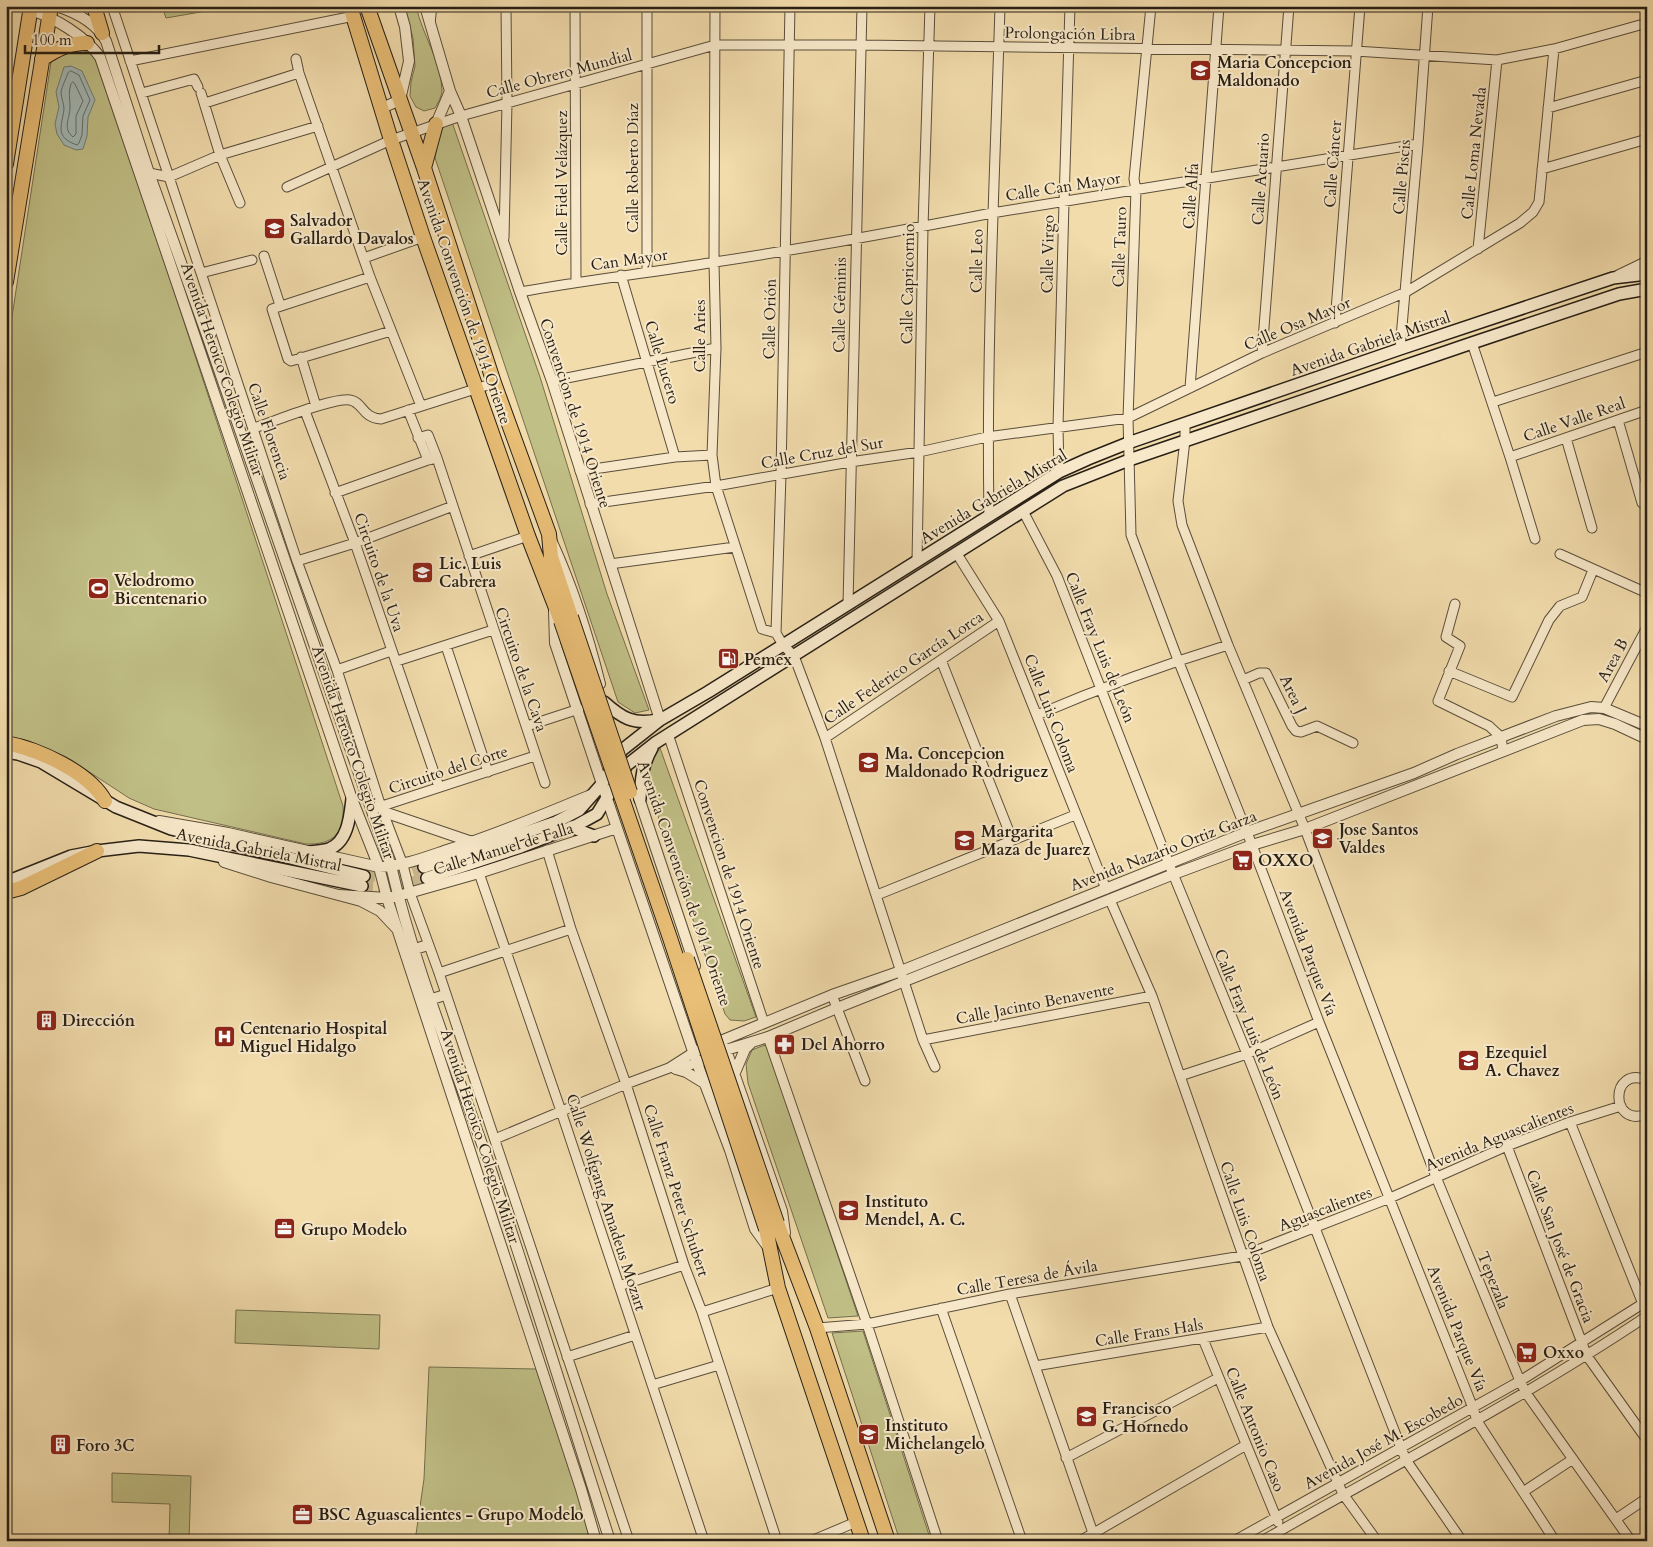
<svg xmlns="http://www.w3.org/2000/svg" width="1653" height="1547" viewBox="0 0 1653 1547" font-family="Cardo,serif">
	<style>
		.green { fill: #c0bf86; stroke: #746f4e }
		.water { fill: #a2b8b6; stroke: #717b76 }
		.lines { fill: none; stroke-linecap: round; stroke-linejoin: round }
		.shore { stroke: #646c66; stroke-width: 1 }
		.secondary-tunnel { stroke: #c9b68e; stroke-width: 11; stroke-dasharray: 11 5.5; stroke-linecap: butt }
		.minor-casing { stroke: #5a4e3b; stroke-width: 11 }
		.tertiary-casing { stroke: #5a4e3b; stroke-width: 12 }
		.secondary-casing { stroke: #271f15; stroke-width: 14 }
		.primary-casing { stroke: #271f15; stroke-width: 16 }
		.minor { stroke: #f7e8c9; stroke-width: 9 }
		.tertiary { stroke: #f7e8c9; stroke-width: 10 }
		.secondary { stroke: #f7e8c9; stroke-width: 11 }
		.primary { stroke: #e9be76; stroke-width: 14 }
		.primary-bridge-casing { stroke: #271f15; stroke-width: 16; stroke-linecap: butt }
		.primary-bridge { stroke: #e9be76; stroke-width: 14 }
		.labels { text-anchor: middle; stroke-width: 4; stroke-linejoin: round; paint-order: stroke }
		.street-label { font-size: 16px; fill: #271f15; stroke: #f7e8c9 }
		.poi-label { font-size: 16px; font-weight: bold; fill: #271f15; stroke: #f7e8c9; text-anchor: start }
	</style>
	<rect width="100%" height="100%" fill="#f2dcac"/>
	<filter id="stains"><feTurbulence type="fractalNoise" baseFrequency=".004" numOctaves="4"/><feColorMatrix values="0 0 0 0 .2 0 0 0 0 .09 0 0 0 0 .02 0 0 0 .5 -.17"/></filter>
	<radialGradient id="worn" r=".72"><stop offset=".6" stop-color="#630" stop-opacity="0"/><stop offset="1" stop-color="#630" stop-opacity=".3"/></radialGradient>
	<!-- green -->
	<path class="green" d="M162 6H235L166 18Z
		M404 6H416C422 34 441 61 442 90 442 96 438 103 435 108L424 111 416 107 410 96 411 82 415 66 413 38Z
		M81 49 97 57 343 806C345 833 333 845 306 844L154 809 129 798 71 760 29 741 6 736V356L51 62 66 53Z
		M452 122 540 377 607 594 649 710 635 713 618 702 435 158 440 126Z
		M660 748 756 1017 744 1021 730 1020 725 1014 647 784 650 763Z
		M767 1045 858 1316 828 1318 748 1083 746 1064 752 1050 762 1046Z
		M236 1310 380 1315 379 1349 235 1343Z
		M863 1331 931 1541H900L832 1333Z
		M429 1367 536 1369 584 1514 590 1541H415L424 1479Z
		M112 1473 191 1476 189 1541H169L170 1504 112 1502Z"/>
	<!-- water -->
	<path class="water" d="M71 66 82 71 95 100 88 117 87 136 83 149 76 150 64 145 57 134 55 124 59 107 56 92 64 67Z"/>
	<g class="lines">
		<!-- shore -->
		<path class="shore" d="M71 71 79 75 90 100 83 116 82 135 79 143 77 145C54 137 62 126 64 109 64 103 61 98 61 92 62 86 66 79 68 73Z
			M73 82 75 84 83 101 76 116V134L73 137C62 128 70 119 70 107 70 98 68 93 71 84Z"/>
		<!-- secondary-tunnel -->
		<path class="secondary-tunnel" d="M364 876 395 877 424 867
			M362 886 390 888 427 878"/>
		<defs>
			<path id="minor" d="M112 6 297 561 337 670 381 807 403 865 410 893 439 973 629 1541
				M575 6 576 281
				M647 6V271
				M715 6 714 263 716 348 712 455 716 486 762 629 776 633 783 645 794 656 825 738 923 1040 935 1067
				M1151 6 1134 179 1136 190 1128 418 1131 535 1178 660 1252 845 1319 1022 1473 1408 1477 1421 1555 1541
				M430 23 432 6
				M296 59 299 73 370 277 421 406
				M130 61 354 16
				M142 93 194 79 198 87
				M201 93 220 155 240 203
				M205 103 299 73
				M1548 108 1647 80
				M1542 169 1647 139
				M149 173 169 177 220 155 318 126
				M287 187 391 140 461 116 715 45H860L1355 51 1497 60 1554 49 1647 23
				M504 238 507 103 506 6
				M1478 249 1497 60
				M264 256 280 305
				M364 258 423 237
				M201 273 252 260
				M621 275 675 457
				M1618 275 1647 261
				M370 277 272 309 288 359 291 361 391 331
				M520 292C585 280 650 273 715 262 808 248 900 231 992 213L1418 144
				M1335 323 1360 6
				M1472 343 1510 457 1535 539
				M1400 349 1418 144 1428 6
				M1262 353 1289 6
				M301 357 316 406
				M552 381 716 348
				M1190 388 1219 6
				M1493 402 1647 352
				M408 410 428 460
				M305 411 355 543 439 787
				M1618 420 1642 503
				M1185 424V440L1178 501 1182 525 1228 645 1305 829 1436 1177 1520 1381 1526 1393 1631 1541
				M254 428C273 422 333 397 350 400 363 402 362 418 381 419L494 383
				M418 438 428 435 437 458 545 783
				M1566 438 1592 528
				M1510 457 1647 410
				M580 471 675 457 712 455
				M1059 472 1058 427 1064 202 1070 6
				M335 493 428 460 437 458
				M590 504 716 486 850 462 919 452 987 437 1128 418 1262 353 1406 292 1520 223 1533 212 1539 202 1554 49
				M1023 511 1057 576 1169 864 1247 1054 1401 1448 1406 1460 1462 1541
				M989 516C986 346 995 176 1000 6
				M957 554 999 621 1106 889
				M1560 554 1647 593
				M469 556 528 536
				M297 561 355 543 453 506
				M917 562 923 227 930 6
				M610 564 735 547
				M1455 604 1446 637 1460 646 1438 701 1489 726 1501 737 1503 751
				M848 605 862 6
				M776 633 781 474 790 6
				M446 646 488 772
				M941 660 1012 839
				M397 661 493 630
				M337 670 391 651
				M1449 671 1512 697 1549 620 1560 606 1582 597 1593 570
				M1243 680 1259 673H1266L1292 726 1296 731 1301 732 1317 726 1353 743
				M1604 708 1647 627
				M1037 715C1100 688 1163 665 1228 645
				M527 726 579 709
				M668 734 764 1023
				M825 738 999 621
				M376 808 535 756
				M547 850 571 929 626 1084 684 1265 702 1312 777 1541
				M479 873 561 1111 704 1541
				M877 895 1075 815
				M1110 900 1152 996 1268 1327 1338 1483 1343 1494 1377 1541
				M439 973 571 929
				M832 995 865 1081
				M768 1037 867 1324 938 1541
				M923 1040 1152 996
				M675 1069 697 1063
				M1180 1076 1247 1054 1319 1022
				M1647 1080C1609 1065 1610 1129 1647 1114
				M1570 1122 1643 1304
				M495 1139 626 1084 669 1068 694 1052
				M1507 1146 1587 1356 1647 1440
				M619 1286 684 1265
				M1010 1294 1093 1533
				M941 1308 1022 1541
				M702 1312 778 1288
				M817 1328 867 1324 1010 1294 1242 1256 1390 1198 1507 1146 1570 1122 1621 1106
				M1203 1339 1278 1522
				M567 1357 635 1335
				M1035 1366 1268 1327
				M652 1385 719 1365
				M1066 1458 1218 1378
				M1523 1492 1573 1459
				M1616 1519 1647 1498
				M811 1541 856 1522
				M1080 1541 1246 1445
				M1234 1541 1520 1381 1647 1301
				M1262 1541C1391 1467 1523 1399 1647 1316"/>
			<path id="tertiary" d="M56 6C75 12 96 22 106 41L149 173 208 338 391 866C415 969 456 1068 490 1167 532 1291 570 1416 610 1541
				M425 6 450 91 461 116 520 292 552 381 660 720
				M31 10C55 18 85 36 100 57L352 799 379 867 387 898 581 1489 596 1541
				M382 108 400 100 409 61 405 27 399 6
				M436 124 450 91
				M208 338 217 323
				M552 542C573 588 588 635 600 684
				M554 611 555 643 602 784 697 1063 730 1150 755 1229 768 1247
				M637 792 695 966
				M384 812 472 842
				M159 821 228 833 379 867C404 866 426 857 450 849 498 834 544 814 591 795
				M224 862 271 877 361 901 380 911 396 928
				M339 895 387 898 398 896 479 873 617 828
				M415 949 428 945
				M432 999 445 995
				M723 1046 726 1050 782 1211 785 1233
				M694 1052 832 995 901 971 1247 832 1414 773 1457 754 1556 716 1591 707 1604 708 1647 726
				M697 1063 726 1050 768 1037 837 1008 1174 874 1252 845 1305 829 1583 720 1599 719 1615 724 1647 739
				M676 1069 686 1072 704 1083
				M734 1075 745 1049 752 1042"/>
			<path id="secondary" d="M604 702C622 718 633 725 658 720
				M6 752 18 754 41 762 116 807 171 829 364 876
				M640 799C641 779 642 766 652 748
				M571 827 594 836
				M309 852C315 851 323 851 329 849 348 842 350 816 352 799
				M424 867 556 822 579 810 602 784 622 750 660 720 708 692 1059 472 1088 459 1128 443 1400 349 1613 278 1647 274
				M427 878 521 847 577 825 597 814 627 765 655 743 1063 486 1129 460 1472 343 1619 294 1647 289
				M6 882 71 856 97 851 139 846 189 850 362 886"/>
			<path id="primary" d="M94 6 102 33
				M350 6 391 140 423 237 528 536 561 621
				M367 6 424 168 494 383 549 534 551 557 571 617
				M42 59C57 49 69 43 87 43
				M6 164 31 6
				M424 168 436 124
				M6 282 51 6
				M6 743C38 749 89 772 105 801
				M6 892 21 888 97 851
				M777 1223 817 1328 888 1541
				M766 1229 778 1288 863 1541"/>
		</defs>
		<!-- minor casing -->
		<use href="#minor" class="minor-casing"/>
		<!-- tertiary casing -->
		<use href="#tertiary" class="tertiary-casing"/>
		<!-- secondary casing -->
		<use href="#secondary" class="secondary-casing"/>
		<!-- primary casing -->
		<use href="#primary" class="primary-casing"/>
		<!-- minor -->
		<use href="#minor" class="minor"/>
		<!-- tertiary -->
		<use href="#tertiary" class="tertiary"/>
		<!-- secondary -->
		<use href="#secondary" class="secondary"/>
		<!-- primary -->
		<use href="#primary" class="primary"/>
		<defs>
			<path id="primary-bridge" d="M571 617 630 792
				M561 621 670 938 766 1229
				M687 959 777 1223"/>
		</defs>
		<!-- primary-bridge casing -->
		<use href="#primary-bridge" class="primary-bridge-casing"/>
		<!-- primary-bridge -->
		<use href="#primary-bridge" class="primary-bridge"/>
	</g>
	<!-- icons -->
	<defs>
		<symbol id="school-square" viewBox="-11 -11 22 22"><rect x="-9" y="-9" width="18" height="18" rx="4" fill="#8f2418" stroke="#f7e8c9"/><path d="M0-5L7-2L0 1L-7-2ZM-4 1L0 2.5L4 1V4Q0 6-4 4Z" fill="#fff"/></symbol>
		<symbol id="stadium-square" viewBox="-11 -11 22 22"><rect x="-9" y="-9" width="18" height="18" rx="4" fill="#8f2418" stroke="#f7e8c9"/><path d="M0-5a6.5 5 0 1 0 0 10a6.5 5 0 1 0 0-10ZM-3.5-1.8h7v3.6h-7Z" fill="#fff"/></symbol>
		<symbol id="fuel-square" viewBox="-11 -11 22 22"><rect x="-9" y="-9" width="18" height="18" rx="4" fill="#8f2418" stroke="#f7e8c9"/><path d="M-5.5-6h7V0h2V4h1.3V-2.5L3-4.5l.8-.8L6-3V5H2.5V1h-1V6h-7ZM-4.2-4.7v3.2H.2V-4.7Z" fill="#fff"/></symbol>
		<symbol id="university-square" viewBox="-11 -11 22 22"><rect x="-9" y="-9" width="18" height="18" rx="4" fill="#8f2418" stroke="#f7e8c9"/><path d="M0-5L7-2L0 1L-7-2ZM-4 1L0 2.5L4 1V4Q0 6-4 4Z" fill="#fff"/></symbol>
		<symbol id="supermarket-square" viewBox="-11 -11 22 22"><rect x="-9" y="-9" width="18" height="18" rx="4" fill="#8f2418" stroke="#f7e8c9"/><path d="M-6-5.5h2.5l.6 2H6L4.5 2H-2.5L-4.4-4H-6ZM-1.5 3.2a1.3 1.3 0 1 0 .1 0ZM3 3.2a1.3 1.3 0 1 0 .1 0Z" fill="#fff"/></symbol>
		<symbol id="building-square" viewBox="-11 -11 22 22"><rect x="-9" y="-9" width="18" height="18" rx="4" fill="#8f2418" stroke="#f7e8c9"/><path d="M-4-6H4V6H1V3H-1V6H-4ZM-2.5-4.3h1.7v1.8h-1.7ZM.8-4.3h1.7v1.8H.8ZM-2.5-1h1.7V.8h-1.7ZM.8-1h1.7V.8H.8Z" fill="#fff"/></symbol>
		<symbol id="hospital-square" viewBox="-11 -11 22 22"><rect x="-9" y="-9" width="18" height="18" rx="4" fill="#8f2418" stroke="#f7e8c9"/><path d="M-5-5h3v3.5h4V-5h3V5h-3V1.5h-4V5h-3Z" fill="#fff"/></symbol>
		<symbol id="pharmacy-square" viewBox="-11 -11 22 22"><rect x="-9" y="-9" width="18" height="18" rx="4" fill="#8f2418" stroke="#f7e8c9"/><path d="M-2-6h4v4h4v4h-4v4h-4v-4h-4v-4h4Z" fill="#fff"/></symbol>
		<symbol id="office-square" viewBox="-11 -11 22 22"><rect x="-9" y="-9" width="18" height="18" rx="4" fill="#8f2418" stroke="#f7e8c9"/><path d="M-6-3h4V-5.5h4V-3h4V5H-6ZM-1-4.5V-3h2v-1.5ZM-6 0V1H6V0Z" fill="#fff"/></symbol>
	</defs>
	<g fill-rule="evenodd">
		<use href="#school-square" x="1188" y="58" width="25" height="25"/>
		<use href="#school-square" x="262" y="216" width="25" height="25"/>
		<use href="#school-square" x="410" y="560" width="25" height="25"/>
		<use href="#stadium-square" x="86" y="576" width="25" height="25"/>
		<use href="#fuel-square" x="716" y="646" width="25" height="25"/>
		<use href="#school-square" x="856" y="750" width="25" height="25"/>
		<use href="#university-square" x="1310" y="826" width="25" height="25"/>
		<use href="#school-square" x="952" y="828" width="25" height="25"/>
		<use href="#supermarket-square" x="1230" y="848" width="25" height="25"/>
		<use href="#building-square" x="34" y="1008" width="25" height="25"/>
		<use href="#hospital-square" x="212" y="1024" width="25" height="25"/>
		<use href="#pharmacy-square" x="772" y="1032" width="25" height="25"/>
		<use href="#school-square" x="1456" y="1048" width="25" height="25"/>
		<use href="#university-square" x="836" y="1198" width="25" height="25"/>
		<use href="#office-square" x="272" y="1216" width="25" height="25"/>
		<use href="#supermarket-square" x="1514" y="1340" width="25" height="25"/>
		<use href="#school-square" x="1074" y="1404" width="25" height="25"/>
		<use href="#school-square" x="856" y="1422" width="25" height="25"/>
		<use href="#building-square" x="48" y="1432" width="25" height="25"/>
		<use href="#office-square" x="290" y="1502" width="25" height="25"/>
	</g>
	<g class="labels">
		<!-- street labels -->
		<g class="street-label">
			<text transform="translate(1070 33) rotate(1)" y="6">Prolongación Libra</text>
			<text transform="translate(559 73) rotate(-15)" y="6">Calle Obrero Mundial</text>
			<text transform="translate(1473 153) rotate(-84)" y="6">Calle Loma Nevada</text>
			<text transform="translate(1332 164) rotate(-86)" y="6">Calle Cáncer</text>
			<text transform="translate(632 168) rotate(-90)" y="6">Calle Roberto Díaz</text>
			<text transform="translate(1401 177) rotate(-85)" y="6">Calle Piscis</text>
			<text transform="translate(1260 179) rotate(-86)" y="6">Calle Acuario</text>
			<text transform="translate(561 183) rotate(-90)" y="6">Calle Fidel Velázquez</text>
			<text transform="translate(1063 186) rotate(-9)" y="6">Calle Can Mayor</text>
			<text transform="translate(1190 196) rotate(-86)" y="6">Calle Alfa</text>
			<text transform="translate(1119 247) rotate(-88)" y="6">Calle Tauro</text>
			<text transform="translate(1047 254) rotate(-89)" y="6">Calle Virgo</text>
			<text transform="translate(629 259) rotate(-8)" y="6">Can Mayor</text>
			<text transform="translate(976 261) rotate(-89)" y="6">Calle Leo</text>
			<text transform="translate(907 284) rotate(-89)" y="6">Calle Capricornio</text>
			<text transform="translate(465 301) rotate(71)" y="6">Avenida Convención de 1914 Oriente</text>
			<text transform="translate(839 305) rotate(-89)" y="6">Calle Géminis</text>
			<text transform="translate(769 319) rotate(-89)" y="6">Calle Orión</text>
			<text transform="translate(1297 323) rotate(-23)" y="6">Calle Osa Mayor</text>
			<text transform="translate(699 336) rotate(-90)" y="6">Calle Aries</text>
			<text transform="translate(1370 343) rotate(-19)" y="6">Avenida Gabriela Mistral</text>
			<text transform="translate(663 362) rotate(73)" y="6">Calle Lucero</text>
			<text transform="translate(223 369) rotate(71)" y="6">Avenida Heroico Colegio Militar</text>
			<text transform="translate(576 413) rotate(72)" y="6">Convencion de 1914 Oriente</text>
			<text transform="translate(1574 419) rotate(-19)" y="6">Calle Valle Real</text>
			<text transform="translate(270 431) rotate(71)" y="6">Calle Florencia</text>
			<text transform="translate(822 452) rotate(-10)" y="6">Calle Cruz del Sur</text>
			<text transform="translate(993 496) rotate(-31)" y="6">Avenida Gabriela Mistral</text>
			<text transform="translate(380 572) rotate(71)" y="6">Circuito de la Uva</text>
			<text transform="translate(1101 647) rotate(68)" y="6">Calle Fray Luis de León</text>
			<text transform="translate(1612 660) rotate(-62)" y="6">Area B</text>
			<text transform="translate(903 667) rotate(-34)" y="6">Calle Federico García Lorca</text>
			<text transform="translate(522 669) rotate(71)" y="6">Circuito de la Cava</text>
			<text transform="translate(1294 694) rotate(64)" y="6">Area J</text>
			<text transform="translate(1052 713) rotate(69)" y="6">Calle Luis Coloma</text>
			<text transform="translate(354 752) rotate(71)" y="6">Avenida Heroico Colegio Militar</text>
			<text transform="translate(448 769) rotate(-18)" y="6">Circuito del Corte</text>
			<text transform="translate(503 848) rotate(-17)" y="6">Calle Manuel de Falla</text>
			<text transform="translate(259 849) rotate(11)" y="6">Avenida Gabriela Mistral</text>
			<text transform="translate(1163 850) rotate(-21)" y="6">Avenida Nazario Ortiz Garza</text>
			<text transform="translate(730 874) rotate(72)" y="6">Convencion de 1914 Oriente</text>
			<text transform="translate(685 883) rotate(71)" y="6">Avenida Convención de 1914 Oriente</text>
			<text transform="translate(1309 952) rotate(69)" y="6">Avenida Parque Vía</text>
			<text transform="translate(1035 1003) rotate(-11)" y="6">Calle Jacinto Benavente</text>
			<text transform="translate(1250 1024) rotate(68)" y="6">Calle Fray Luis de León</text>
			<text transform="translate(481 1136) rotate(72)" y="6">Avenida Heroico Colegio Militar</text>
			<text transform="translate(1499 1136) rotate(-22)" y="6">Avenida Aguascalientes</text>
			<text transform="translate(677 1190) rotate(72)" y="6">Calle Franz Peter Schubert</text>
			<text transform="translate(607 1202) rotate(72)" y="6">Calle Wolfgang Amadeus Mozart</text>
			<text transform="translate(1325 1208) rotate(-21)" y="6">Aguascalientes</text>
			<text transform="translate(1246 1221) rotate(71)" y="6">Calle Luis Coloma</text>
			<text transform="translate(1561 1246) rotate(69)" y="6">Calle San José de Gracia</text>
			<text transform="translate(1027 1277) rotate(-10)" y="6">Calle Teresa de Ávila</text>
			<text transform="translate(1494 1280) rotate(68)" y="6">Tepezala</text>
			<text transform="translate(1458 1328) rotate(68)" y="6">Avenida Parque Vía</text>
			<text transform="translate(1149 1332) rotate(-9)" y="6">Calle Frans Hals</text>
			<text transform="translate(1256 1429) rotate(68)" y="6">Calle Antonio Caso</text>
			<text transform="translate(1383 1441) rotate(-29)" y="6">Avenida José M. Escobedo</text>
		</g>
		<!-- poi labels -->
		<g class="poi-label">
			<text x="1217" y="68">Maria Concepcion<tspan x="1217" dy="18">Maldonado</tspan></text>
			<text x="290" y="226">Salvador<tspan x="290" dy="18">Gallardo Davalos</tspan></text>
			<text x="439" y="569">Lic. Luis<tspan x="439" dy="18">Cabrera</tspan></text>
			<text x="114" y="586">Velodromo<tspan x="114" dy="18">Bicentenario</tspan></text>
			<text x="744" y="665">Pemex</text>
			<text x="885" y="759">Ma. Concepcion<tspan x="885" dy="18">Maldonado Rodriguez</tspan></text>
			<text x="1339" y="835">Jose Santos<tspan x="1339" dy="18">Valdes</tspan></text>
			<text x="981" y="837">Margarita<tspan x="981" dy="18">Maza de Juarez</tspan></text>
			<text x="1258" y="866">OXXO</text>
			<text x="62" y="1026">Dirección</text>
			<text x="240" y="1034">Centenario Hospital<tspan x="240" dy="18">Miguel Hidalgo</tspan></text>
			<text x="801" y="1050">Del Ahorro</text>
			<text x="1485" y="1058">Ezequiel<tspan x="1485" dy="18">A. Chavez</tspan></text>
			<text x="865" y="1207">Instituto<tspan x="865" dy="18">Mendel, A. C.</tspan></text>
			<text x="301" y="1235">Grupo Modelo</text>
			<text x="1543" y="1358">Oxxo</text>
			<text x="1102" y="1414">Francisco<tspan x="1102" dy="18">G. Hornedo</tspan></text>
			<text x="885" y="1431">Instituto<tspan x="885" dy="18">Michelangelo</tspan></text>
			<text x="76" y="1451">Foro 3C</text>
			<text x="318" y="1520">BSC Aguascalientes - Grupo Modelo</text>
		</g>
	</g>
	<!-- margin -->
	<rect width="1653" height="1547" fill="none" stroke="#f2dcac" stroke-width="25"/>
	<rect x="8" y="8" width="1638" height="1532" fill="none" stroke="#271f15" stroke-width="2.5"/>
	<rect x="12" y="12" width="1628" height="1522" fill="none" stroke="#271f15"/>
	<!-- scale -->
	<path d="M25 45v8h134v-8" fill="none" stroke="#271f15" stroke-width="2.5"/>
	<text x="32" y="45" font-size="15" fill="#271f15" stroke="#f7e8c9" stroke-width="4" paint-order="stroke">100 m</text>
	<rect width="100%" height="100%" filter="url(#stains)"/>
	<rect width="100%" height="100%" fill="url(#worn)"/>
</svg>
